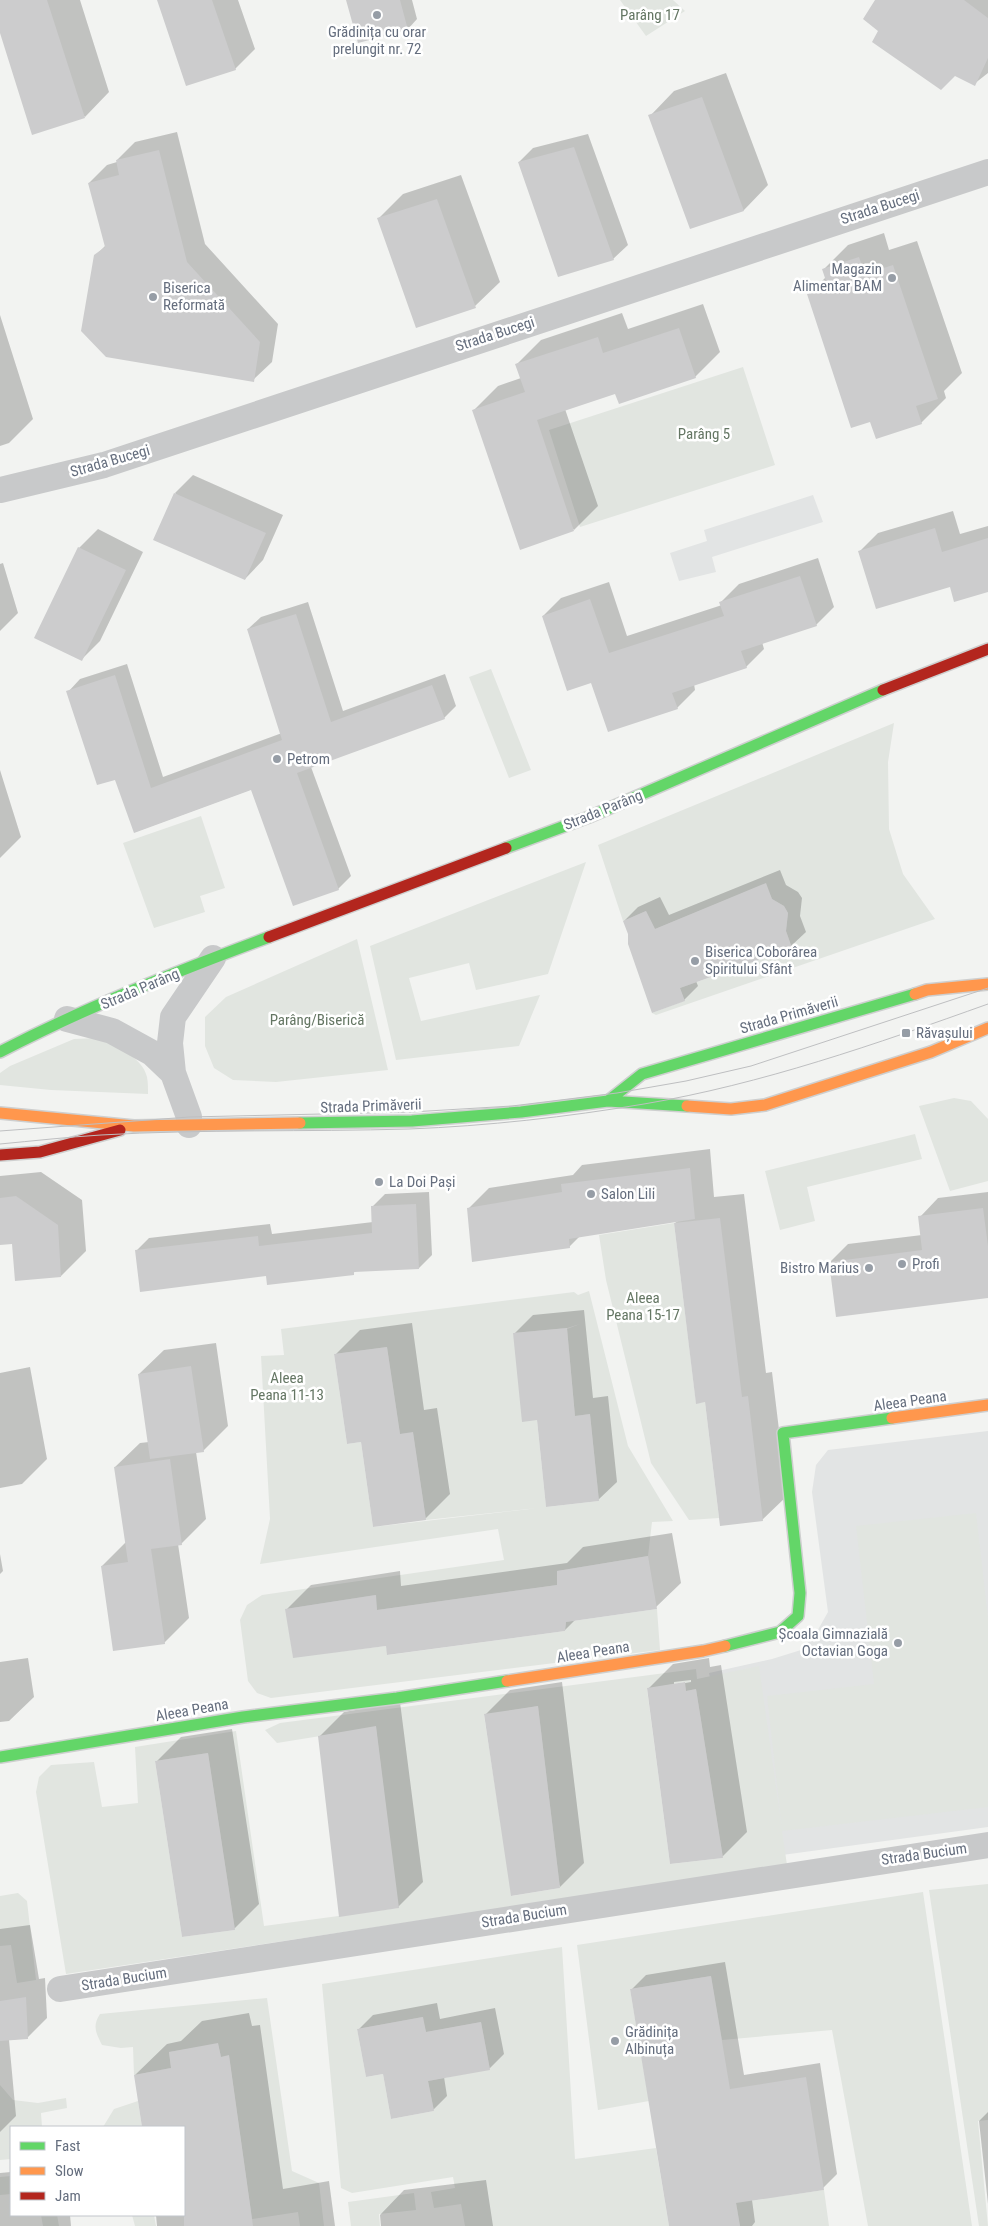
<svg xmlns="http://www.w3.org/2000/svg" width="988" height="2226" viewBox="0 0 988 2226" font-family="'Roboto Condensed',sans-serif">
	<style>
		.built { fill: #e2e4e4 }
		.green { fill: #e1e5e0; fill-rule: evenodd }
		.shadow { fill: #0003; fill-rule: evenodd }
		.building { fill: #cccccd }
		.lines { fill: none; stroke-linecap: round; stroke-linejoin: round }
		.fast-casing { stroke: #cecfcf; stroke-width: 14 }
		.slow-casing { stroke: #cecfcf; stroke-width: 14 }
		.jam-casing { stroke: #cecfcf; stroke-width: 14 }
		.street { stroke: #c8c9ca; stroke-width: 26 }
		.fast { stroke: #63d668; stroke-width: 11 }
		.slow { stroke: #ff974d; stroke-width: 11 }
		.jam { stroke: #b3261e; stroke-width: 11 }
		.tram { stroke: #bebfc1; stroke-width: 1 }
		.poi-dot { fill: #969da6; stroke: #fff; stroke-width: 2 }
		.labels { text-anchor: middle; stroke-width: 5; stroke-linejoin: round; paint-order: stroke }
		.park-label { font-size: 15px; fill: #647663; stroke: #fff }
		.poi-label { font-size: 15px; fill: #656e7e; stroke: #fff; text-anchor: start }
		.street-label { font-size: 15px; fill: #656e7e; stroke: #fff }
	</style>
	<rect width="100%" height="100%" fill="#f2f3f1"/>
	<!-- built -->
	<path class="built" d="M813 495 823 522 712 557 716 572 679 581 670 553 707 541 704 530Z
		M988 1431V1827L745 1860 709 1673 772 1659 801 1650 815 1635 828 1612 812 1492 816 1465 828 1450Z"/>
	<!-- green -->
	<path class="green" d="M620 0H673L685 11 646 36Z
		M743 367 775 465 580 527 549 430Z
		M491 669 531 770 509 778 469 677Z
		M894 723 888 762 889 829 903 874 935 919 656 1015 652 1013 684 1001 680 988 792 948 786 931 788 913 784 906 772 899 765 884 655 929 646 911 623 921 598 845Z
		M201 816 225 888 200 896 205 912 154 928 123 843Z
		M586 862 548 974 476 990 469 963 409 978 421 1021 540 995 519 1046 396 1060 370 946Z
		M357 939 388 1070 276 1082 233 1080 214 1068 205 1046V1017L226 997Z
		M98 1038C115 1044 143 1058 147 1077 148 1082 148 1088 148 1094L51 1090 0 1085V1073L10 1066 74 1039Z
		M954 1098 971 1101 988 1119V1181L950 1191 919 1106Z
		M915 1134 922 1159 807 1187 815 1221 780 1230 765 1171Z
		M674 1223 696 1403 705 1402 719 1518 689 1520 651 1463 606 1280 599 1235Z
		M589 1291 628 1446 673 1521 652 1522 648 1556 557 1571V1585L377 1610 375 1595 286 1609 293 1657 386 1646 388 1655 565 1631 566 1622 657 1609 660 1650 271 1698 257 1693 248 1681 240 1620 247 1605 262 1595 504 1560 498 1529 260 1564 270 1519 261 1356 284 1355 281 1329 574 1292 578 1295ZM580 1324 567 1329 575 1416 590 1414 599 1501 546 1507 537 1420 513 1333 567 1328ZM387 1347 400 1434 413 1433 426 1520 538 1508 373 1527 361 1442 347 1444 334 1354Z
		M976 1513 988 1618V1807L782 1831 787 1865 66 1974 36 1792 39 1777 51 1765 94 1762 102 1807 138 1803 135 1747 236 1731 264 1926 398 1908 376 1727 277 1743 265 1730 280 1723 696 1669 697 1679 759 1666 782 1829 767 1696 874 1684 856 1526ZM684 1682 686 1691 696 1689 723 1858 670 1864 647 1689ZM538 1706 560 1888 512 1896 484 1715ZM208 1753 235 1930 182 1937 155 1761Z
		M988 1884V2120L978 2121 988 2226H979L929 1890Z
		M923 1892 972 2226H868L832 2030 722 2040 711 1976 630 1989 649 2101 598 2110 577 1945Z
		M18 1893 27 1901 36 1980 17 1983 11 1945 0 1946V1896Z
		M562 1947 575 2159 656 2148 669 2226H465L461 2204 434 2208 431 2192 455 2188 453 2177 352 2193 341 2188 322 1984ZM422 2017 426 2032 481 2022 490 2069 428 2081 434 2111 391 2119 383 2074 366 2077 357 2029Z
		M267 1998 292 2171 319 2183 324 2226H300L298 2212 252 2219 229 2056 221 2057 218 2044 169 2052 171 2068 134 2075 133 2047 121 2048 102 2045C96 2033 92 2026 100 2014Z
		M0 2085 13 2100 38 2103 66 2098 67 2108 41 2113 42 2127H11V2159L0 2160Z
		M138 2101 142 2127H103L114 2109Z
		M769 2161 775 2197 824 2190 829 2226H740L730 2167Z
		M11 2176V2194L0 2195V2177Z
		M414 2193 416 2210 379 2214 380 2226H351L348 2202Z
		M41 2215H57L59 2226H43Z
		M132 2215H154L156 2226H135Z"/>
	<!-- shadow -->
	<path class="shadow" d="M0 0H80L109 92 85 117 0 29Z
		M158 0H238L255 49 235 69Z
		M347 0H412L417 19 408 29Z
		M877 0H988V73L974 84 879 31Z
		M726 73 768 185 744 210 691 227 650 116 674 91Z
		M177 132 205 244 278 324 272 362 253 380 95 256 106 245 89 183 107 165 117 162V160L135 142Z
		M588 134 628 245 613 259 519 162 533 148Z
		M461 175 500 282 475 306 378 219 403 194Z
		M884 233 889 250 917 241 962 373 944 391 946 398 921 423 871 421 808 295 826 277 824 269 848 245Z
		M703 304 720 352 695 377 616 392 565 409 598 506 574 530 474 410 498 386 521 378 516 365 541 340 622 313 628 329Z
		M0 315 33 419 9 443 0 446Z
		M193 475 283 515 263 560 245 579 175 493Z
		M953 511 960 534 988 526V591L951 585 860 551 878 533Z
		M98 529 143 552 100 641 82 659 79 548Z
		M818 558 834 607 816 625 762 642 764 649 746 667 694 684 695 690 677 708 592 681 543 616 561 598 609 582 627 636 722 605 721 602 739 584Z
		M3 563 18 613 0 631V564Z
		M308 602 343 711 445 674 456 706 444 718 311 767 351 876 338 889 252 789 135 832 115 778 68 692 80 679 127 664 163 777 282 733 248 629 261 617Z
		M0 770 21 837 0 858Z
		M780 870 786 885 798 892 802 898 800 916 806 932 791 946 696 981 698 986 684 1000 629 934 624 921 638 907 660 897 669 915Z
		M710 1149 714 1197 744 1194 766 1373 772 1372 787 1496 762 1520 706 1401 675 1223 678 1221 580 1236 569 1247 469 1208 489 1188 573 1175 582 1165Z
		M41 1172 82 1200 86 1251 61 1276 13 1242 0 1244V1176Z
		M429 1192 432 1255 419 1268 356 1271 353 1273 267 1275 136 1251 149 1238 270 1224 272 1234 373 1222 372 1207 385 1194Z
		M988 1192V1296L830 1262 848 1244 922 1235 920 1217 938 1198Z
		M584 1310 593 1398 608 1396 617 1482 598 1500 538 1419 514 1334 533 1315Z
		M412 1323 424 1410 437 1408 450 1494 425 1519 362 1441 335 1355 360 1330Z
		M216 1343 228 1426 203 1451 196 1452 206 1519 181 1544H178L189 1618 164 1643 102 1566 126 1542 115 1467 140 1443 149 1442 139 1374 164 1350Z
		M30 1367 47 1459 22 1484 0 1488V1373Z
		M672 1533 681 1583 656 1607 576 1619 565 1630 387 1645 287 1609 311 1585 400 1571 401 1586 567 1563 583 1547Z
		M0 1554 3 1571 0 1574Z
		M28 1658 34 1697 9 1721 0 1722V1662Z
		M709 1658 710 1667 721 1665 747 1832 722 1857 648 1689 673 1664ZM691 1680V1682L674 1685V1682Z
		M562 1682 584 1863 560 1887 485 1715 510 1690Z
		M400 1702 423 1882 398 1907 319 1737 344 1712Z
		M232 1729 259 1904 234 1929 156 1762 181 1737Z
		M30 1925 39 1979 45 1978 47 2018 27 2038 9 2040 16 2116 0 2132V1929Z
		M725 1962 744 2075 820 2063 837 2174 823 2188 752 2200 755 2222 752 2226H670L632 1989 646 1975Z
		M437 2003 440 2019 495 2008 504 2054 489 2069 444 2077 447 2096 433 2110 384 2073 359 2029 373 2015Z
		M249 2013 252 2026 260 2025 283 2189 329 2181 335 2226H157L156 2215H184V2127H143L135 2075 167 2044 181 2041 202 2021Z
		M988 2112V2204L979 2121Z
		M11 2172V2215H70L71 2226H0V2173Z
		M486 2180 493 2226H381L380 2215 404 2190Z"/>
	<!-- building -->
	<path class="building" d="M0 0H47L85 118 32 135 0 33Z
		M157 0H212L236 70 186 86Z
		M346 0H400L408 30 358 43Z
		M875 0H964L988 18V58L975 86 955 76 941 90 872 42 878 31 863 19Z
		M702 97 744 211 690 229 648 115Z
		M574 147 614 260 558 277 518 162Z
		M159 150 187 262 260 342 254 382 106 357 81 331 94 255 105 247 88 183 119 175 116 160Z
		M437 199 476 308 416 328 377 218Z
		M859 257 865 274 893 265 938 399 916 406 922 424 876 439 870 422 851 428 807 294 828 287 822 269Z
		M679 328 696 378 619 404 615 394 537 420 574 531 520 550 472 410 525 392 515 364 598 337 603 353Z
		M174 493 266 533 245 580 153 540Z
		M935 528 942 552 988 538V592L954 602 950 587 876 609 858 551Z
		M78 547 126 570 82 661 34 638Z
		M800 576 817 626 741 651 747 668 672 693 678 709 608 732 591 683 567 691 542 616 590 599 609 653 724 616 719 602Z
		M296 614 331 722 432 685 445 719 297 773 339 890 293 906 251 790 134 833 115 780 97 785 66 691 115 675 151 788 282 740 247 629Z
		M766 883 772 899 784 906 788 913 786 931 792 948 680 988 685 1001 652 1013 628 944V934L623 921 646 911 655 929Z
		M690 1168 695 1219 569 1239 570 1248 472 1262 467 1208 562 1192 561 1184Z
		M16 1196 58 1225 61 1277 15 1281 12 1244 0 1245V1198Z
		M416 1204 419 1269 354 1272V1275L267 1285 266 1276 140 1292 135 1250 258 1236 259 1246 372 1233 371 1206Z
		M983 1208 988 1246V1298L836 1317 829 1262 922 1250 918 1216Z
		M720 1218 742 1397 748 1396 763 1521 720 1526 705 1402 696 1404 674 1223Z
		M567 1328 575 1416 590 1414 599 1501 546 1507 537 1420 522 1422 513 1333Z
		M387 1347 400 1434 413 1432 426 1520 373 1527 361 1442 347 1444 334 1354Z
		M191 1366 204 1452 150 1459 138 1374Z
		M170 1459 182 1545 151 1549 165 1644 113 1651 101 1566 128 1562 114 1467Z
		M648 1556 657 1609 566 1622 565 1631 387 1655 386 1646 293 1658 285 1609 376 1595 377 1610 557 1585V1571Z
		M685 1682 686 1691 696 1689 723 1858 670 1864 647 1688Z
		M538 1706 560 1888 511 1896 484 1714Z
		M376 1726 399 1908 339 1917 318 1736Z
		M208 1753 235 1930 182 1937 155 1761Z
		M711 1976 730 2089 806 2077 824 2190 736 2203 740 2226H669L630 1989Z
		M26 1997 28 2039 0 2041V2001Z
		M423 2017 426 2032 481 2022 490 2070 428 2081 434 2111 391 2119 383 2074 366 2077 357 2029Z
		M218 2043 221 2057 229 2055 253 2226H184V2127H142L134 2075 171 2068 169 2052Z"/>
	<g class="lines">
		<defs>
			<path id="fast" d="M506 848 589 817 883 690
				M0 1052C86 1007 178 971 269 937
				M608 1101 642 1074 915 994
				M300 1123 412 1121 521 1112 608 1101 687 1106
				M725 1646 780 1632 798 1616 800 1593 783 1433 892 1418
				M0 1757 243 1717 397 1698 507 1681"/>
			<path id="slow" d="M915 994 927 990 988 984
				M687 1106 731 1109 765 1105 931 1052 988 1028
				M0 1113 134 1126 300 1123
				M892 1418 988 1405
				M507 1681 703 1651 725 1646"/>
			<path id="jam" d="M883 690 988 649
				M269 937 506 848
				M0 1155 40 1152 120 1130"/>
		</defs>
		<!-- fast casing -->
		<use href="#fast" class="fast-casing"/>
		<!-- slow casing -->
		<use href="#slow" class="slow-casing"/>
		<!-- jam casing -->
		<use href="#jam" class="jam-casing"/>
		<!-- street -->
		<path class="street" d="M0 490 104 465 988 172
			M67 1019 112 1031 152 1053 173 1073
			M189 1125V1117L173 1073 170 1043 173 1017 213 958
			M60 1989 988 1845"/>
		<!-- fast -->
		<use href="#fast" class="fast"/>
		<!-- slow -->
		<use href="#slow" class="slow"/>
		<!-- jam -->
		<use href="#jam" class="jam"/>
		<!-- tram -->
		<path class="tram" d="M0 1131 189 1117 411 1112 512 1106 617 1093 686 1081 751 1066 988 988
			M0 1144C33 1141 67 1137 101 1135 203 1129 306 1132 409 1129 487 1126 567 1117 644 1104 762 1084 876 1044 988 1004"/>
	</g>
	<!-- markers -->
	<g class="poi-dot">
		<circle cx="377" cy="15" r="5"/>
		<circle cx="892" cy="278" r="5"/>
		<circle cx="153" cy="297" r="5"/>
		<circle cx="277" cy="759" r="5"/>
		<circle cx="695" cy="961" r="5"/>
		<rect x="901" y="1028" width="10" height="10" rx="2.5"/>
		<circle cx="379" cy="1182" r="5"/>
		<circle cx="591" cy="1194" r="5"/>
		<circle cx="902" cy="1264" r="5"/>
		<circle cx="869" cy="1268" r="5"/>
		<circle cx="898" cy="1643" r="5"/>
		<circle cx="615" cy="2041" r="5"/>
	</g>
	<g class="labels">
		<!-- park labels -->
		<g class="park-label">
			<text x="650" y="20">Parâng 17</text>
			<text x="704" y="439">Parâng 5</text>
			<text x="317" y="1025">Parâng/Biserică</text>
			<text x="643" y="1303">Aleea<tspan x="643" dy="17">Peana 15-17</tspan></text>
			<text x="287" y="1383">Aleea<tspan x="287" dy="17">Peana 11-13</tspan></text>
		</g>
		<!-- poi labels -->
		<g class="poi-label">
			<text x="377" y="37" text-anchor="middle">Grădinița cu orar<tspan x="377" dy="17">prelungit nr. 72</tspan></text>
			<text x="882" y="274" text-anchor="end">Magazin<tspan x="882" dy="17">Alimentar BAM</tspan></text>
			<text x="163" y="293">Biserica<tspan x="163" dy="17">Reformată</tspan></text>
			<text x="287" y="764">Petrom</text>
			<text x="705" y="957">Biserica Coborârea<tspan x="705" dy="17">Spiritului Sfânt</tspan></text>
			<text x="916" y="1038">Răvașului</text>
			<text x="389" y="1187">La Doi Pași</text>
			<text x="601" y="1199">Salon Lili</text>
			<text x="912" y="1269">Profi</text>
			<text x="859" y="1273" text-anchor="end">Bistro Marius</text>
			<text x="888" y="1639" text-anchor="end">Școala Gimnazială<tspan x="888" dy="17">Octavian Goga</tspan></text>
			<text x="625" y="2037">Grădinița<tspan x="625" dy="17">Albinuța</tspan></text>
		</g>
		<!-- street labels -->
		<g class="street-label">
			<text transform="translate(880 207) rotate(-18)" y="5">Strada Bucegi</text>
			<text transform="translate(495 334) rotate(-18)" y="5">Strada Bucegi</text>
			<text transform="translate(110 461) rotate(-16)" y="5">Strada Bucegi</text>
			<text transform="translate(603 810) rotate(-22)" y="5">Strada Parâng</text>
			<text transform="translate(140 989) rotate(-23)" y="5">Strada Parâng</text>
			<text transform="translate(789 1015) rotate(-16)" y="5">Strada Primăverii</text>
			<text transform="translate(371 1106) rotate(-2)" y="5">Strada Primăverii</text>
			<text transform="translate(910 1401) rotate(-8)" y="5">Aleea Peana</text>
			<text transform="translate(593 1652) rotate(-9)" y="5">Aleea Peana</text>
			<text transform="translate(192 1710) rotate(-10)" y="5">Aleea Peana</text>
			<text transform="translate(924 1854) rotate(-8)" y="5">Strada Bucium</text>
			<text transform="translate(524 1916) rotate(-9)" y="5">Strada Bucium</text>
			<text transform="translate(124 1979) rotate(-9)" y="5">Strada Bucium</text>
		</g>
	</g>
	<!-- legend -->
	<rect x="10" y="2126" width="175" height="90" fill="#ffffff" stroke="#c1c5cb"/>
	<rect x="20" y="2142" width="25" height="8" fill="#63d668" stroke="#c1c5cb"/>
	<text x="55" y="2151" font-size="15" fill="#656e7e">Fast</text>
	<rect x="20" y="2167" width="25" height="8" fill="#ff974d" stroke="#c1c5cb"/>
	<text x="55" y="2176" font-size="15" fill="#656e7e">Slow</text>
	<rect x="20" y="2192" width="25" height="8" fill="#b3261e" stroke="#c1c5cb"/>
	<text x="55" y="2201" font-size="15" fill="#656e7e">Jam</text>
</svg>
